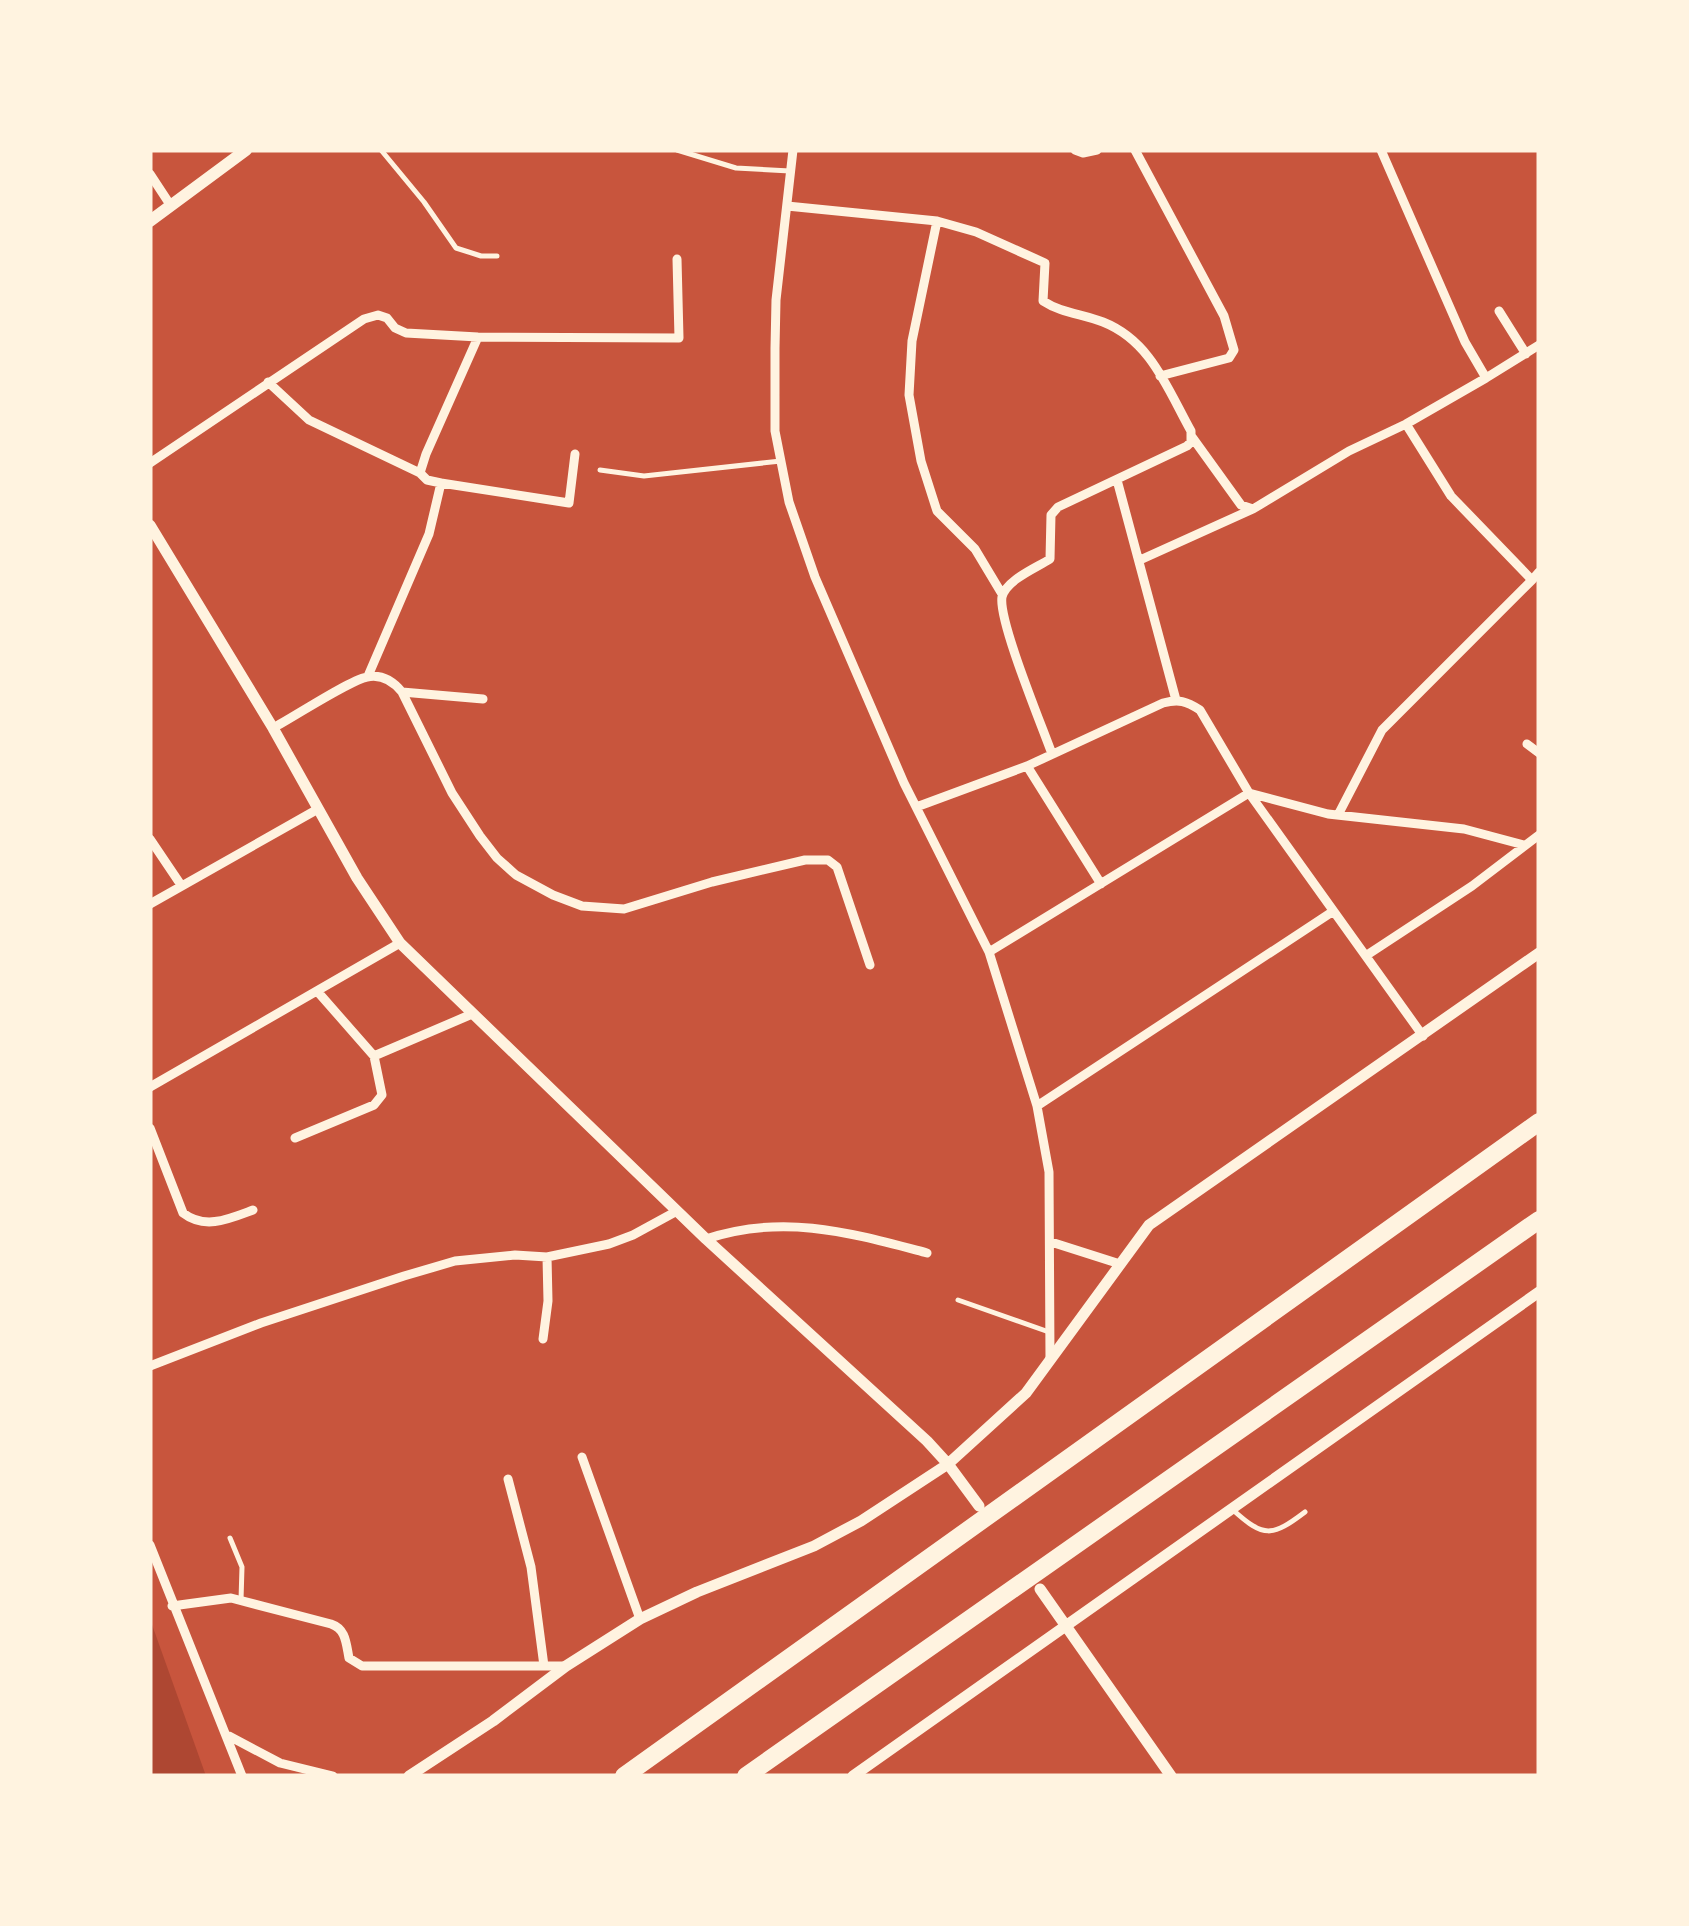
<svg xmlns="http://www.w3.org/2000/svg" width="1689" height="1926" viewBox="0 0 1689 1926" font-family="'Source Sans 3',sans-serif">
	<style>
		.green { fill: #ae4732 }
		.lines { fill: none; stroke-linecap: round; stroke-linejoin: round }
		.service { stroke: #fff3e0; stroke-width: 5 }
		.minor { stroke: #fff3e0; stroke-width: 9 }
		.tertiary { stroke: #fff3e0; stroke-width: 11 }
		.secondary { stroke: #fff3e0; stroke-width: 12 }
		.motorway { stroke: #fff3e0; stroke-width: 18 }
	</style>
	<rect width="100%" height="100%" fill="#c8553d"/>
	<!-- green -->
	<path class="green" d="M150 1619 206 1776H150Z"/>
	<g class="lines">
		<!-- service -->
		<path class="service" d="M381 150 424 202 456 248 481 256H497
			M677 150 736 168 790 171
			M600 470 644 476 781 461
			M958 1300 1049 1332
			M1233 1510C1264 1538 1272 1537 1305 1512
			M230 1538 242 1567 241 1600"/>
		<!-- minor -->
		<path class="minor" d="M793 150 776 300 775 348V431L789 502 815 577 904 783 989 952 1037 1106 1049 1172 1050 1359
			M1075 150 1083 153 1097 150
			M1135 150 1224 316 1234 350 1229 358 1160 376
			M1381 150 1465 342 1486 378 1539 345
			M150 174 171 206
			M787 206 937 221 976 232 1045 263 1043 301C1061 313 1083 314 1103 322 1151 341 1167 388 1191 431V442L1187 446 1058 507 1051 515 1050 559C1036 568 1006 580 1002 597 998 620 1042 726 1052 754
			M937 221 912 341 909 395 921 461 937 511 975 549 1002 594
			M1499 311 1526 354
			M1486 378 1406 424 1451 496 1532 580 1539 572
			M268 382 309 420 420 473
			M1192 437 1241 505 1253 509 1349 451 1406 424
			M150 463 364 319 378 315 387 318 395 328 406 333 478 337 679 338 677 259
			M1117 480 1176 700
			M441 483 569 503 575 454
			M1140 560 1253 509
			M368 676 429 534 441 483 427 480 420 473 426 454 478 337
			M402 692 483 699
			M273 728C294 717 348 681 367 677 381 674 393 681 402 692L452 793 480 836 497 858 516 875 553 895 582 906 624 909 712 882 805 860H828L837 867 870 965
			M1527 744 1539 753
			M1027 766 1101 884
			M919 806 1027 766 1163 703C1179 699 1186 701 1200 710L1249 793 1423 1036
			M1338 815 1382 730 1532 580
			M150 839 181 885
			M150 904 318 809
			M989 952 1249 793 1328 814 1464 829 1524 845
			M1367 955 1472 886 1539 835
			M374 1056 472 1014
			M150 1087 400 943
			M1037 1106 1332 912
			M150 1128 183 1213C205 1230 229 1219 253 1210
			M295 1138 374 1105 382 1095 374 1056 317 991
			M706 1239C784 1213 851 1233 927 1253
			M1051 1242 1120 1264
			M543 1339 548 1301 547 1257
			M150 1366 261 1323 404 1276 455 1261 515 1255 547 1257 609 1244 633 1235 677 1211
			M582 1457 640 1619
			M508 1479 531 1567 544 1666
			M150 1545 242 1776
			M172 1606 231 1598 331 1624C346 1629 346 1643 349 1658L362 1666H564
			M229 1736 280 1763 333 1776"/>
		<!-- tertiary -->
		<path class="tertiary" d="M150 525 273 728 357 878 400 943 706 1239 927 1441 948 1464 979 1506
			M1040 1589 1171 1776
			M409 1776 493 1721 566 1666 640 1619 697 1592 814 1546 861 1521 948 1464 1026 1393 1149 1225 1539 953
			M853 1776 1539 1292"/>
		<!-- secondary -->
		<path class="secondary" d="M150 221 246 150"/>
		<!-- motorway -->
		<path class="motorway" d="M624 1776 1539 1122
			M746 1776 1539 1220"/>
	</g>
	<!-- border -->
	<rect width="1689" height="1926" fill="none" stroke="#fff3e0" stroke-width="305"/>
</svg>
